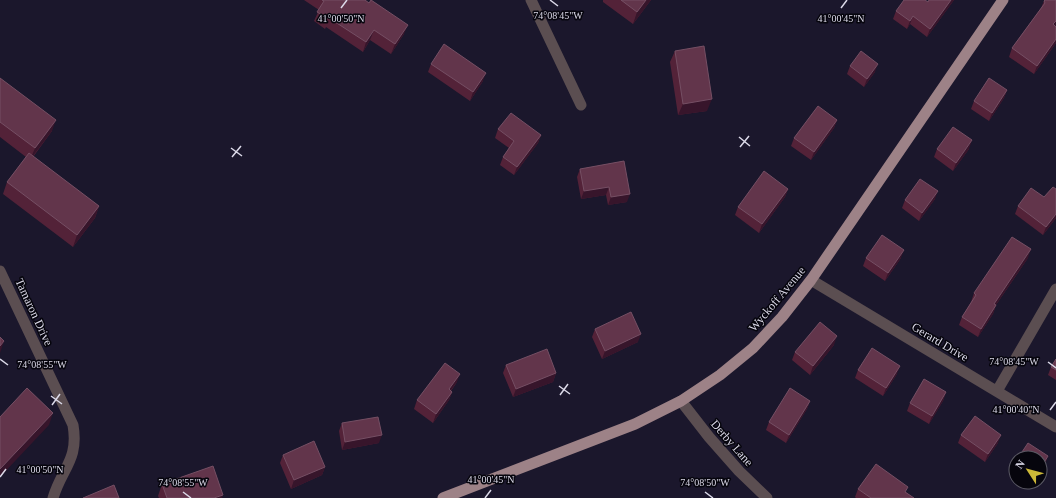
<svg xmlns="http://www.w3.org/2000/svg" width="1056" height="498" viewBox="0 0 1056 498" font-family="Georgia,serif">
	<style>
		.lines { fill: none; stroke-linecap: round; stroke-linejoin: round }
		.minor { stroke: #5b4e51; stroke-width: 11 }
		.primary { stroke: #9d8287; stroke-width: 11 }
		.wall { fill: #532238 }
		.shaded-wall { fill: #37152b }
		.building { fill: #62354b; stroke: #754f64 }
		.ticks { fill: none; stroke: #dbd9e8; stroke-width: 1.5 }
		.labels { text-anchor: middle; stroke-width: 3; stroke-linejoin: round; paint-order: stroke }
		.street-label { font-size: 12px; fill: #dbd9e8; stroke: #06050d }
		.ticks-label { font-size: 10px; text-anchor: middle; fill: #dbd9e8; stroke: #06050d; stroke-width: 3; stroke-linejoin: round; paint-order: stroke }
	</style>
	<rect width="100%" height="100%" fill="#1b172c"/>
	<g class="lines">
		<!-- minor -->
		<path class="minor" d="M531 0 581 105
			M0 271 73 425C79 460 62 468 53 498
			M811 280 1056 427
			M997 391 1056 289
			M681 401 709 437 739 471 767 498"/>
		<!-- primary -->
		<path class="primary" d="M443 498 635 424 681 401 720 375 753 348 782 317 811 280 1003 0"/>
	</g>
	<!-- wall -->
	<path class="wall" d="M304 0H365L404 34 391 54 370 40 363 52 326 27 325 29 314 21 319 10Z
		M603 0H651L633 24 603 2Z
		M929 0H954L927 37 910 24 907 29 893 19 896 11 928 2Z
		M1045 0 1056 25 1055 26 1056 27V43L1034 74 1009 57 1012 48 1041 8 1044 1Z
		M675 51 707 111 678 115 670 62Z
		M431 64 483 81 470 101 428 72Z
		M850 66 875 72 864 87 847 74Z
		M0 78 52 131 33 157 99 206 95 218 73 247 3 194 7 182 26 157 0 137Z
		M1007 90 1004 98 989 121 971 109 974 101Z
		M837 120 834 128 811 160 791 146 794 138Z
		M498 129 541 135 538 143 514 175 500 165 503 157 509 148 495 138Z
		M937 149H969L953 171 934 157Z
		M624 161 627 202 608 205 606 195 581 199 577 177 580 169Z
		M788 189 785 197 759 233 735 215 738 207Z
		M1056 189V218L1043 235 1015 214 1018 206 1044 197Z
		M935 199 919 221 902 208 905 200Z
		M866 258H901L885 281 863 266Z
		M1028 258 996 305 993 314 978 337 959 325 962 317 971 302 974 293Z
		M595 329 638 342 602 359 592 337Z
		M834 345 810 375 792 360 795 352Z
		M1056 359V380L1048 375 1051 367Z
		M506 365 556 373 553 382 513 397 503 373Z
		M858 370 897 374 883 396 855 378Z
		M457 382 451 391 452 392 449 400 433 423 414 409 417 400Z
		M946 392 943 401 929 424 907 411 910 403Z
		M810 401 807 409 786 443 766 430 769 422Z
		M342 423 379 443 342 450 339 431Z
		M961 435 998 443 985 462 958 443Z
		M283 455 325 467 322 475 291 489 280 463Z
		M1016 461V478L1010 474 1013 466Z
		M1023 482H1034L1030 487Z
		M162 484 222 498H159L158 496Z
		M858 489 906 492 914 498H856L855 497Z"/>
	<!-- shaded-wall -->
	<path class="shaded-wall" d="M646 0H651L633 24 637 12Z
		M951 0H954L927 37 930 29Z
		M913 16 910 24 907 29 910 21Z
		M1056 21V25L1050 33 1053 24Z
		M408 25 404 34 391 54 395 44Z
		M374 30 370 40 363 52 366 42Z
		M1056 39V43L1034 74 1037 66Z
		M878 64 875 72 864 87 867 79Z
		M486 73 483 81 470 101 473 92Z
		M1007 90 1004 98 989 121 992 113Z
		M712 99 707 111 678 115 683 104Z
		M56 120 52 131 30 160 35 148Z
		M837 120 834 128 811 160 814 152Z
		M541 135 538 143 514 175 517 167Z
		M972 140 969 149 953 171 956 163Z
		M609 187 606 195 581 199 584 191Z
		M788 189 785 197 759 233 762 224Z
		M938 191 935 199 919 221 922 213Z
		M630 194 627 202 608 205 611 197Z
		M99 206 95 218 73 247 77 235Z
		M1056 214V218L1043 235 1046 227Z
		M1031 249 1028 258 991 312 994 304Z
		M904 250 901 258 885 281 888 273Z
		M996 305 993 314 978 337 981 329Z
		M641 334 638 342 602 359 605 351Z
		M837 336 834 345 810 375 813 366Z
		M4 341 0 353V346Z
		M900 366 897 374 883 396 886 388Z
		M556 373 553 382 513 397 516 389Z
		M460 374 457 382 446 397 449 389Z
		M452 392 449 400 433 423 436 414Z
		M946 392 943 401 929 424 932 416Z
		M810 401 807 409 786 443 789 435Z
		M53 413 49 425 0 477V469Z
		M382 435 379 443 342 450 345 442Z
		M1001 435 998 443 985 462 988 454Z
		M1048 456 1045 465 1040 473V469Z
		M325 467 322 475 291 489 294 480Z
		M223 495 222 498H214Z"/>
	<!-- building -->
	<path class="building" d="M322 0H365L369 3 371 0 408 25 395 44 374 30 366 42 329 18V19L317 12 324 1Z
		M621 0H646L637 12Z
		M904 0H925L928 2 929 0H951L930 29 913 16 910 21 896 11Z
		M1045 0H1056V21L1053 24 1056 27V39L1037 66 1012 48 1045 3 1044 1Z
		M444 44 486 73 473 92 431 64Z
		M704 46 712 99 683 104 675 51Z
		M861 51 878 64 867 79 850 66Z
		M0 78 56 120 35 148 0 122Z
		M989 78 1007 90 992 113 974 101Z
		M818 106 837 120 814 152 794 138Z
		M511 113 541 135 517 167 503 157 514 141 498 129Z
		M953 127 972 140 956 163 937 149Z
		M29 153 99 206 77 235 7 182Z
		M624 161 630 194 611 197 609 187 584 191 580 169Z
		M764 171 788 189 762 224 738 207Z
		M920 179 938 191 922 213 905 200Z
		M1053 187 1056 189V214L1046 227 1018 206 1031 188 1044 197Z
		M882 235 904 250 888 273 866 258Z
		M1012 237 1031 249 994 304 996 305 981 329 962 317 976 295 974 293Z
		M631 312 641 334 605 351 595 329Z
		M820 322 837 336 813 366 795 352Z
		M0 337 4 341 0 346Z
		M872 348 900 366 886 388 858 370Z
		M547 349 556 373 516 389 506 365Z
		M1056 359V370L1051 367Z
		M445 363 460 374 449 389 452 392 436 414 417 400Z
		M924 379 946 392 932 416 910 403Z
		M27 388 53 413 0 469V417Z
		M790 388 810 401 789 435 769 422Z
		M975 416 1001 435 988 454 961 435Z
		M378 417 382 435 345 442 342 423Z
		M314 441 325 467 294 480 283 455Z
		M1028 443 1048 456 1040 469V458H1018Z
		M1016 461V468L1013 466Z
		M876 464 908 487 905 492 914 498H871L858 489Z
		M213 466 223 495 214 498H167L162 484Z
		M114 485 119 498H83Z"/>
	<!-- ticks -->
	<path class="ticks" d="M550 0 558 6M341 8 347 0M841 8 847 0M739 137 750 146M740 147 749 136M231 148 242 156M232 157 241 146M0 359 8 365M1048 362 1056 368M559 386 570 394M560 395 568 384M51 396 62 404M52 405 60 394M1050 410 1056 402M0 477 6 469M183 492 191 498M705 492 713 498M485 498 491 490"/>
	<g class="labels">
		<!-- street labels -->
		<g class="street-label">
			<text transform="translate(777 299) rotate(-50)" y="4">Wyckoff Avenue</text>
			<text transform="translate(34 312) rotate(65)" y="4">Tamaron Drive</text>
			<text transform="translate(940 342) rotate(31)" y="4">Gerard Drive</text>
			<text transform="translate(732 443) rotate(49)" y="4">Derby Lane</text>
		</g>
	</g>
	<g class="ticks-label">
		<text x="558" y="19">74°08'45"W</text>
		<text x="341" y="22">41°00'50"N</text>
		<text x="841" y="22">41°00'45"N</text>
		<text x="1014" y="365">74°08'45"W</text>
		<text x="42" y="368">74°08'55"W</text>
		<text x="1016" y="413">41°00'40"N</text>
		<text x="40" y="473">41°00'50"N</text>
		<text x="491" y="483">41°00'45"N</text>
		<text x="183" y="486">74°08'55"W</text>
		<text x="705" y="486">74°08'50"W</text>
	</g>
	<!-- north arrow -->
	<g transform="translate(1028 470) rotate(306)"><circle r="19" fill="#06050d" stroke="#5b5a65"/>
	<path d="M0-3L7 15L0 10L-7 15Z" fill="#cdb938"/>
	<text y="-6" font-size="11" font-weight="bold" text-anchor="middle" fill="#dbd9e8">N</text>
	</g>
</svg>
